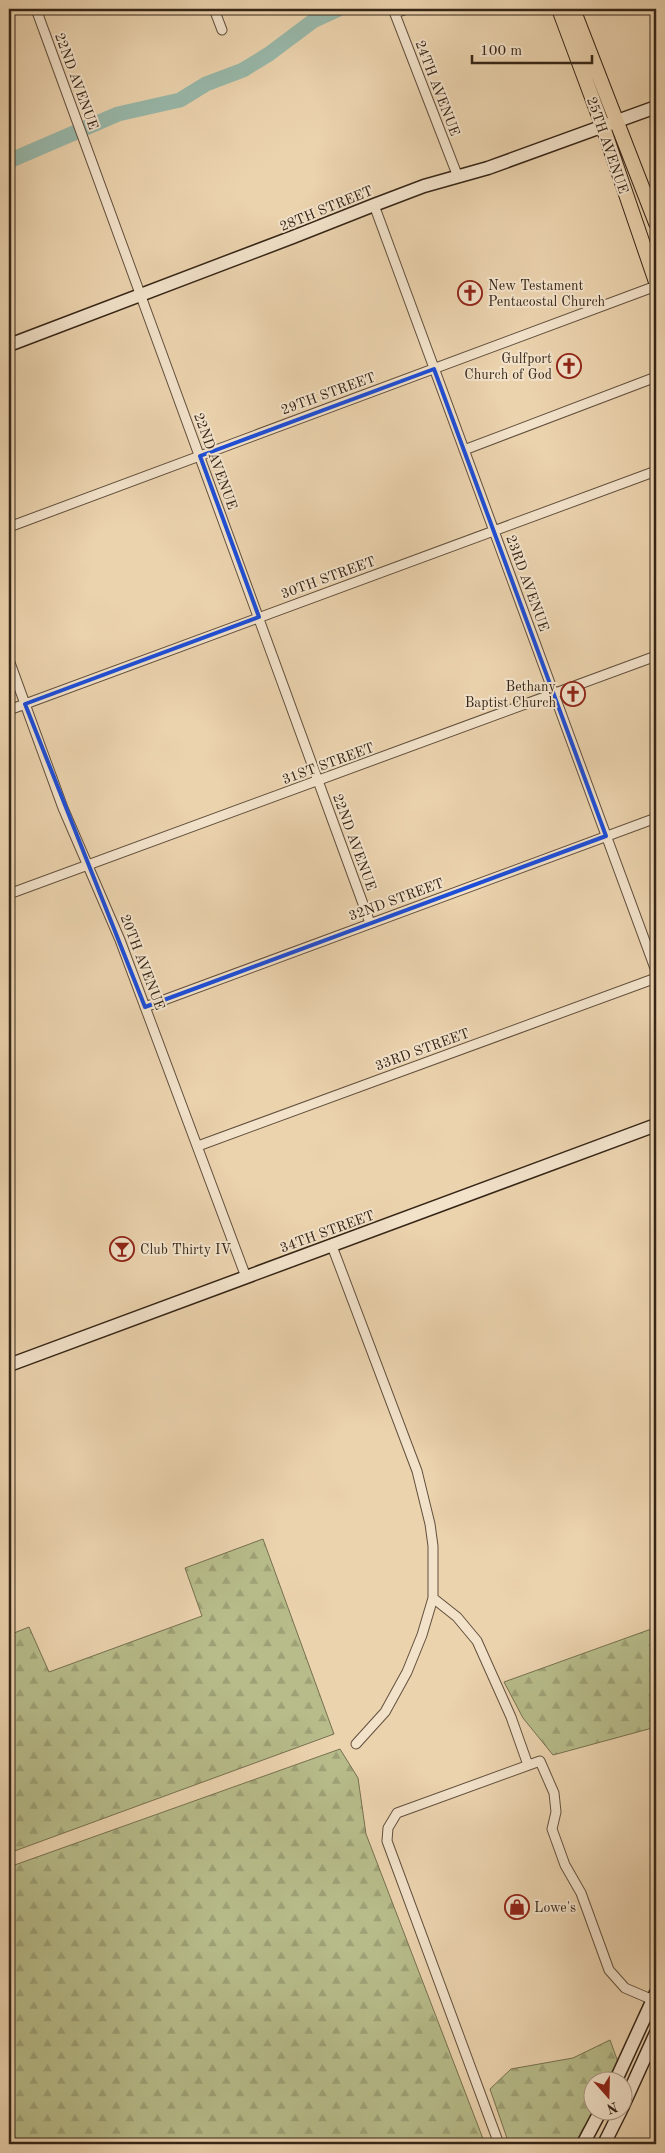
<svg xmlns="http://www.w3.org/2000/svg" width="665" height="2153" viewBox="0 0 665 2153" font-family="'Old Standard TT',serif">
	<style>
		.forest { fill: url(#forest-firs); stroke: #767050 }
		.lines { fill: none; stroke-linecap: round; stroke-linejoin: round }
		.river { stroke: #98b8aa; stroke-width: 15 }
		.street-casing { stroke: #63503d; stroke-width: 11 }
		.secondary-casing { stroke: #362517; stroke-width: 15 }
		.primary-casing { stroke: #362517; stroke-width: 16 }
		.street { stroke: #f2e2ca; stroke-width: 9 }
		.secondary { stroke: #f2e2ca; stroke-width: 12 }
		.primary { stroke: #ebd3ae; stroke-width: 14 }
		.marked { fill: none; stroke: #1d4ed8; stroke-width: 4; stroke-linejoin: round }
		.labels { text-anchor: middle; stroke-width: 4; stroke-linejoin: round; paint-order: stroke }
		.street-label { font-size: 14px; fill: #362517; stroke: #f2e2ca }
		.poi-label { font-size: 14px; fill: #362517; stroke: #f2e2ca; text-anchor: start }
	</style>
	<defs>
		<pattern id="forest-firs" width="22" height="20" patternUnits="userSpaceOnUse" patternTransform="scale(1.25)"><rect width="22" height="20" fill="#b7bc8a"/><path d="M5 1l3.5 6h-7zM16 11l3.5 6h-7z" fill="#9ea176"/></pattern>
	</defs>
	<rect width="100%" height="100%" fill="#ebd3ae"/>
	<filter id="stains"><feTurbulence type="fractalNoise" baseFrequency=".004" numOctaves="4"/><feColorMatrix values="0 0 0 0 .2 0 0 0 0 .09 0 0 0 0 .02 0 0 0 .5 -.17"/></filter>
	<radialGradient id="worn" r=".72"><stop offset=".6" stop-color="#630" stop-opacity="0"/><stop offset="1" stop-color="#630" stop-opacity=".3"/></radialGradient>
	<!-- forest -->
	<path class="forest" d="M263 1539 334 1734 9 1853V1635L29 1627 49 1672 202 1616 185 1568Z
		M654 1628 656 1635V1727L553 1755 523 1718 504 1682Z
		M340 1749 358 1778 366 1834 485 2144H9V1867Z
		M610 2040 618 2062 609 2080H592L594 2111 581 2134 573 2144H509L490 2089 511 2069 573 2058Z"/>
	<g class="lines">
		<!-- river -->
		<path class="river" d="M9 161 118 114 180 100 206 84 243 70 269 54 313 21 339 9"/>
		<defs>
			<path id="street" d="M36 9 370 923
				M214 9 222 30
				M393 9 458 177
				M395 13 407 9
				M374 205 656 971
				M464 450 656 377
				M9 527 656 286
				M9 660 63 808 120 940 246 1277
				M9 710 656 471
				M9 894 656 656
				M145 1007 656 818
				M198 1146 656 978
				M332 1246 417 1471 430 1524 433 1546V1598L422 1635 407 1672 385 1712 356 1744
				M433 1598 457 1617 477 1641 511 1717 528 1765
				M499 2144 387 1841 388 1828 397 1813 540 1761 554 1793 556 1812 552 1829 565 1865 581 1893 609 1970 625 1988 653 2000"/>
			<path id="secondary" d="M9 345 293 237 374 205 424 186 488 168 656 107
				M9 1365 656 1125
				M616 2080 656 1993
				M622 2108 656 2033
				M583 2144 601 2110
				M604 2144 621 2110"/>
			<path id="primary" d="M559 9 603 127 656 282
				M573 9 656 223"/>
		</defs>
		<!-- street casing -->
		<use href="#street" class="street-casing"/>
		<!-- secondary casing -->
		<use href="#secondary" class="secondary-casing"/>
		<!-- primary casing -->
		<use href="#primary" class="primary-casing"/>
		<!-- street -->
		<use href="#street" class="street"/>
		<!-- secondary -->
		<use href="#secondary" class="secondary"/>
		<!-- primary -->
		<use href="#primary" class="primary"/>
	</g>
	<!-- marked area -->
	<path class="marked" d="M434 369 606 836 145 1007 25 704 259 617 200 456Z"/>
	<!-- icons -->
	<defs>
		<symbol id="church-ring" viewBox="-11 -11 22 22"><circle r="9.5" fill="#f2e2ca" stroke="#8f2418" stroke-width="1.5"/><path d="M-1.2-6h2.4v3.5h3.3v2.4h-3.3V6h-2.4V-.1h-3.3v-2.4h3.3Z" fill="#8f2418"/></symbol>
		<symbol id="bar-ring" viewBox="-11 -11 22 22"><circle r="9.5" fill="#f2e2ca" stroke="#8f2418" stroke-width="1.5"/><path d="M-6-5H6L.8 .8V4.5H3.5V6h-7V4.5H-.8V.8Z" fill="#8f2418"/></symbol>
		<symbol id="shop-ring" viewBox="-11 -11 22 22"><circle r="9.5" fill="#f2e2ca" stroke="#8f2418" stroke-width="1.5"/><path d="M-5-2.5h2.3a2.7 3.5 0 0 1 5.4 0H5L5.5 6h-11ZM-1.5-2.5h3a1.5 2.3 0 0 0-3 0Z" fill="#8f2418"/></symbol>
	</defs>
	<g fill-rule="evenodd">
		<use href="#church-ring" x="456" y="279" width="28" height="28"/>
		<use href="#church-ring" x="555" y="352" width="28" height="28"/>
		<use href="#church-ring" x="559" y="680" width="28" height="28"/>
		<use href="#bar-ring" x="108" y="1235" width="28" height="28"/>
		<use href="#shop-ring" x="503" y="1893" width="28" height="28"/>
	</g>
	<g class="labels">
		<!-- street labels -->
		<g class="street-label">
			<text transform="translate(77 81) rotate(70)" y="5">22ND AVENUE</text>
			<text transform="translate(438 88) rotate(69)" y="5">24TH AVENUE</text>
			<text transform="translate(608 145) rotate(71)" y="5">25TH AVENUE</text>
			<text transform="translate(326 208) rotate(-22)" y="5">28TH STREET</text>
			<text transform="translate(328 393) rotate(-20)" y="5">29TH STREET</text>
			<text transform="translate(216 461) rotate(70)" y="5">22ND AVENUE</text>
			<text transform="translate(328 577) rotate(-20)" y="5">30TH STREET</text>
			<text transform="translate(528 583) rotate(70)" y="5">23RD AVENUE</text>
			<text transform="translate(328 763) rotate(-20)" y="5">31ST STREET</text>
			<text transform="translate(355 842) rotate(70)" y="5">22ND AVENUE</text>
			<text transform="translate(396 899) rotate(-20)" y="5">32ND STREET</text>
			<text transform="translate(143 962) rotate(69)" y="5">20TH AVENUE</text>
			<text transform="translate(422 1049) rotate(-20)" y="5">33RD STREET</text>
			<text transform="translate(327 1231) rotate(-20)" y="5">34TH STREET</text>
		</g>
		<!-- poi labels -->
		<g class="poi-label">
			<text x="488" y="290">New Testament<tspan x="488" dy="16">Pentacostal Church</tspan></text>
			<text x="552" y="363" text-anchor="end">Gulfport<tspan x="552" dy="16">Church of God</tspan></text>
			<text x="556" y="691" text-anchor="end">Bethany<tspan x="556" dy="16">Baptist Church</tspan></text>
			<text x="140" y="1254">Club Thirty IV</text>
			<text x="534" y="1912">Lowe's</text>
		</g>
	</g>
	<!-- margin -->
	<rect width="665" height="2153" fill="none" stroke="#ebd3ae" stroke-width="30"/>
	<rect x="10" y="10" width="645" height="2133" fill="none" stroke="#362517" stroke-width="2.5"/>
	<rect x="15" y="15" width="635" height="2123" fill="none" stroke="#362517"/>
	<!-- north arrow -->
	<g transform="translate(608 2096) rotate(160)"><circle r="24" fill="#f2e2ca" stroke="#a79682"/>
	<path d="M0-4L9 19L0 12L-9 19Z" fill="#8f2418"/>
	<text y="-8" font-size="14" font-weight="bold" text-anchor="middle" fill="#362517">N</text>
	</g>
	<!-- scale -->
	<path d="M472 55v8h120v-8" fill="none" stroke="#362517" stroke-width="2.5"/>
	<text x="480" y="55" font-size="15" fill="#362517" stroke="#f2e2ca" stroke-width="4" paint-order="stroke">100 m</text>
	<rect width="100%" height="100%" filter="url(#stains)"/>
	<rect width="100%" height="100%" fill="url(#worn)"/>
</svg>
